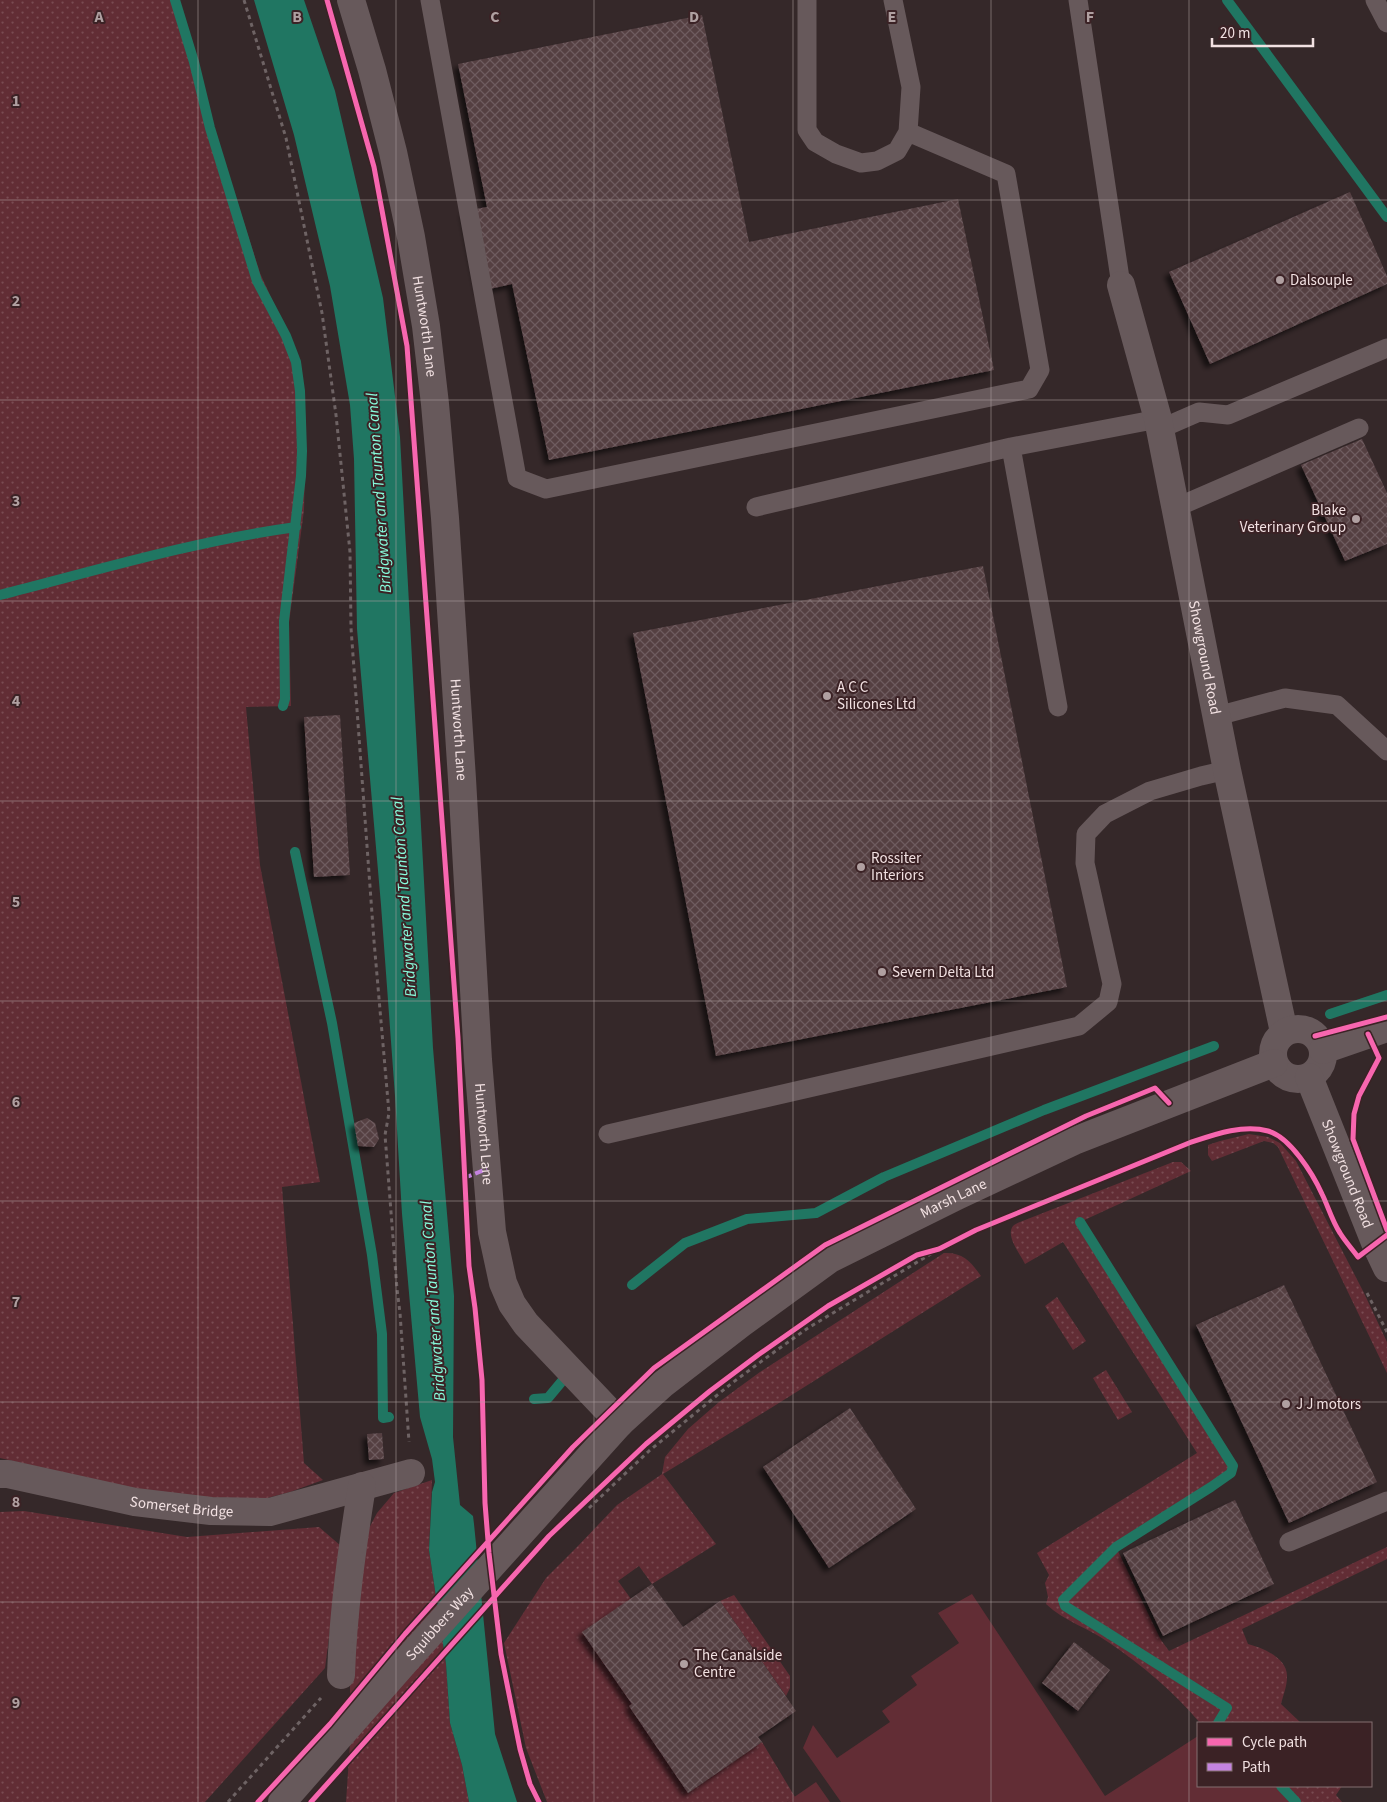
<svg xmlns="http://www.w3.org/2000/svg" width="1387" height="1802" viewBox="0 0 1387 1802" font-family="'Source Sans 3',sans-serif">
	<style>
		.grass { fill: url(#grass-dots) }
		.green { fill: #622d35 }
		.water { fill: #207662 }
		.lines { fill: none; stroke-linecap: round; stroke-linejoin: round }
		.stream { stroke: #207662; stroke-width: 10 }
		.building { fill: url(#building-cross-hatch); filter: url(#shadow) }
		.path { stroke: #6e6364; stroke-width: 3; stroke-dasharray: 4 4; stroke-linecap: butt }
		.lane { stroke: #67595b; stroke-width: 19 }
		.street { stroke: #67595b; stroke-width: 28 }
		.quiet { stroke: #c483df; stroke-width: 4; stroke-dasharray: 8 4; stroke-linecap: butt }
		.cycleway-casing { stroke: #3b2225; stroke-width: 8 }
		.cycleway { stroke: #f766af; stroke-width: 5 }
		.grid { fill: none; stroke: #b0a0a1; stroke-width: 1; stroke-opacity: 0.55 }
		.poi-dot { fill: #b0a0a1; stroke: #3b2225; stroke-width: 2 }
		.labels { text-anchor: middle; stroke-width: 4; stroke-linejoin: round; paint-order: stroke }
		.poi-label { font-size: 15px; fill: #f2e1e2; stroke: #3b2225; text-anchor: start }
		.street-label { font-size: 15px; fill: #f2e1e2; stroke: #3b2225 }
		.water-label { font-size: 16px; font-style: italic; fill: #87fcdc; stroke: #3b2225 }
		.grid-label { font-size: 16px; text-anchor: middle; font-weight: bold; fill: #b0a0a1; stroke: #3b2225; stroke-width: 4; stroke-linejoin: round; paint-order: stroke }
	</style>
	<defs>
		<pattern id="grass-dots" width="8" height="8" patternUnits="userSpaceOnUse" patternTransform="scale(1.25)"><rect width="8" height="8" fill="#622d35"/><path d="M2 2h.1M6 6h.1" fill="none" stroke="#794b52" stroke-width="1.8" stroke-linecap="round"/></pattern>
		<pattern id="building-cross-hatch" width="8" height="8" patternUnits="userSpaceOnUse" patternTransform="scale(1.25)"><rect width="8" height="8" fill="#554043"/><path d="M0 0l8 8M0 8l8-8" fill="none" stroke="#6e5b5e"/></pattern>
		<filter id="shadow"><feDropShadow dx="-4.5" dy="4.5" stdDeviation="2.5" flood-color="#0009"/></filter>
	</defs>
	<rect width="100%" height="100%" fill="#352829"/>
	<!-- grass -->
	<path class="grass" d="M0 0H179L196 53 211 119 260 273 299 359 306 424 304 510 289 623 291 706 246 707 260 865 320 1182 282 1187 304 1463 323 1480 290 1492 252 1502 172 1495 121 1486 0 1458Z
		M1249 1134 1268 1137 1280 1143 1296 1161 1363 1291 1387 1342V1373L1278 1147 1273 1143 1264 1141 1212 1161 1208 1155V1145L1220 1141Z
		M1173 1162H1181L1191 1171 1080 1222 1233 1466C1224 1488 1139 1528 1116 1547L1161 1640 1169 1651 1387 1547V1559L1242 1629 1248 1644C1263 1648 1288 1658 1287 1677 1287 1686 1283 1696 1281 1704L1301 1723H1200C1174 1692 1142 1665 1108 1642 1088 1628 1064 1621 1046 1604L1048 1597 1045 1583 1049 1575 1037 1553 1197 1453 1063 1242 1025 1264C1021 1255 1005 1236 1013 1226 1015 1224 1018 1223 1020 1222Z
		M944 1253C963 1252 971 1262 981 1276L771 1408 663 1474 716 1544 652 1584 639 1566 618 1581 631 1599 632 1704 688 1793 762 1742 795 1797 787 1802H547L526 1748 504 1643 546 1578 578 1546 617 1505 662 1474 665 1457 688 1429 719 1402 760 1372Z
		M1057 1297 1086 1341 1073 1350 1045 1306Z
		M1106 1370 1132 1412 1118 1420 1093 1378Z
		M432 1480 429 1550 446 1664 450 1723 462 1765 469 1802H346L350 1743V1641L367 1532 377 1513 394 1493Z
		M24 1511 187 1537 319 1527 341 1546 325 1668 205 1802H0V1512Z
		M734 1595 790 1676V1688L786 1696 720 1601Z
		M1281 1786H1342L1336 1795 1342 1802H1296Z"/>
	<!-- green -->
	<path class="green" d="M972 1594 1105 1796 1198 1736V1786H1281L1296 1802H841L803 1748 813 1725 837 1758 890 1722 882 1711 917 1685 911 1676 959 1643 938 1613Z
		M816 1782 830 1802H787Z"/>
	<!-- water -->
	<path class="water" d="M254 0H304L335 91 383 298 400 437 433 1048 454 1296 453 1437 460 1505 473 1516 474 1524 495 1734 517 1802H469L462 1765 450 1723 446 1664 429 1550 432 1492 435 1482 432 1459 420 1417 402 1214 395 1096 381 905 357 629 354 459 350 405 330 286 294 135Z"/>
	<g class="lines">
		<!-- stream -->
		<path class="stream" d="M175 0 194 62 210 128 257 281 286 336 296 362 300 391 302 451 301 476 284 621 285 699 283 706
			M1227 0 1387 217
			M0 595C98 570 195 541 296 527
			M295 852 332 1023 372 1255 382 1334 383 1418 389 1417
			M1330 1014 1387 995
			M1080 1222 1233 1466 1231 1473 1211 1487 1116 1547 1063 1600 1065 1606 1227 1708 1218 1723
			M632 1285 685 1243 747 1219 816 1213 884 1177 1044 1110 1214 1046
			M534 1399 548 1398 563 1380
			M1281 1786 1296 1802"/>
	</g>
	<!-- building -->
	<path class="building" d="M702 15 749 242 958 199 994 370 549 460 512 284 481 291 465 211 487 207 458 64Z
		M1350 192 1387 276V284L1210 364 1169 272Z
		M1362 439 1387 493V544L1345 561 1301 465Z
		M983 566 1067 987 716 1056 633 633Z
		M340 715 350 875 314 877 304 717Z
		M367 1118 375 1123 379 1139 374 1147 358 1146 354 1123Z
		M1284 1285 1377 1482 1289 1523 1196 1325Z
		M850 1408 916 1509 829 1568 763 1467Z
		M382 1433 384 1459 369 1460 367 1434Z
		M1235 1500 1274 1584 1163 1636 1123 1553Z
		M652 1584 683 1627 720 1601 796 1711 758 1737 762 1742 688 1793 629 1706 632 1704 582 1632Z
		M1074 1642 1110 1670 1078 1711 1042 1683Z"/>
	<g class="lines">
		<!-- path -->
		<path class="path" d="M244 0 286 138 322 313 336 415 350 552 351 628 374 941 389 1113 385 1135 397 1289 400 1313 409 1442
			M1367 1293 1387 1332
			M589 1508 649 1451 732 1383 770 1355 808 1328 939 1249
			M228 1802 321 1698"/>
		<!-- lane -->
		<path class="lane" d="M430 0 517 478 546 489 1029 389 1040 370 1006 174 908 132
			M807 0V130L815 142 836 154 861 163 877 161 897 151 908 132 911 87 893 0
			M1078 0 1121 285
			M1375 0 1387 23
			M1160 429 1199 412 1228 415 1387 348
			M756 507 1011 447
			M1175 508 1359 428
			M1058 707 1011 447 1158 419
			M1217 716 1285 698 1337 705 1387 751
			M608 1134 1079 1026 1108 1002 1112 984 1085 863 1086 834 1105 814 1150 791 1201 776 1227 770
			M1289 1542 1387 1501"/>
		<!-- street -->
		<g class="street">
			<path id="s1" d="M351 0 372 70 393 152 411 237 426 326 435 404 445 518 462 779 478 1060 492 1232 503 1283 512 1304 526 1324 620 1423"/>
			<path id="s2" d="M1121 285 1158 419 1227 770 1284 1032"/>
			<circle cx="1298" cy="1054" r="25"/>
			<path d="M1323 1050 1387 1028"/>
			<path id="s3" d="M1309 1077 1376 1245 1387 1268"/>
			<path id="s4" d="M0 1474H8L135 1502 211 1511 270 1512 411 1473"/>
			<path d="M341 1675C343 1612 352 1549 362 1486"/>
			<path id="s5" d="M282 1802 403 1664 620 1423 663 1384 742 1323 830 1259 957 1196 1074 1141 1274 1063"/>
		</g>
		<!-- quiet -->
		<path class="quiet" d="M464 1178 487 1169"/>
		<defs>
			<path id="cycleway" d="M327 0 374 167 407 346 458 1038 469 1266 475 1308 482 1380 485 1503 489 1553 501 1654 520 1749 530 1784 539 1802
				M1368 1034 1379 1058 1359 1096 1354 1114 1353 1139 1387 1230
				M1315 1036 1387 1017
				M258 1802 330 1724 405 1634 573 1447 654 1368 825 1245 1086 1116 1155 1088 1169 1103
				M311 1802 549 1536 646 1444 710 1391 758 1355 828 1306 917 1255 939 1249 976 1230 1189 1143C1213 1135 1242 1124 1268 1131 1290 1137 1313 1174 1322 1194 1328 1206 1332 1221 1340 1233 1345 1241 1352 1249 1358 1257L1387 1235"/>
		</defs>
		<!-- cycleway casing -->
		<use href="#cycleway" class="cycleway-casing"/>
		<!-- cycleway -->
		<use href="#cycleway" class="cycleway"/>
	</g>
	<!-- grid -->
	<path class="grid" d="M198 0V1802M396 0V1802M594 0V1802M793 0V1802M991 0V1802M1189 0V1802M0 200H1387M0 400H1387M0 601H1387M0 801H1387M0 1001H1387M0 1201H1387M0 1402H1387M0 1602H1387"/>
	<!-- markers -->
	<g class="poi-dot">
		<circle cx="1280" cy="280" r="5"/>
		<circle cx="1356" cy="519" r="5"/>
		<circle cx="827" cy="696" r="5"/>
		<circle cx="861" cy="867" r="5"/>
		<circle cx="882" cy="972" r="5"/>
		<circle cx="1286" cy="1404" r="5"/>
		<circle cx="684" cy="1664" r="5"/>
	</g>
	<g class="labels">
		<!-- poi labels -->
		<g class="poi-label">
			<text x="1290" y="285">Dalsouple</text>
			<text x="1346" y="515" text-anchor="end">Blake<tspan x="1346" dy="17">Veterinary Group</tspan></text>
			<text x="837" y="692">A C C<tspan x="837" dy="17">Silicones Ltd</tspan></text>
			<text x="871" y="863">Rossiter<tspan x="871" dy="17">Interiors</tspan></text>
			<text x="892" y="977">Severn Delta Ltd</text>
			<text x="1296" y="1409">J J motors</text>
			<text x="694" y="1660">The Canalside<tspan x="694" dy="17">Centre</tspan></text>
		</g>
		<!-- street labels -->
		<g class="street-label">
			<text dy="5" stroke="none"><textPath href="#s1" startOffset="335">Huntworth Lane</textPath></text>
			<text dy="5" stroke="none"><textPath href="#s2" startOffset="382">Showground Road</textPath></text>
			<text dy="5" stroke="none"><textPath href="#s1" startOffset="740">Huntworth Lane</textPath></text>
			<text dy="5" stroke="none"><textPath href="#s1" startOffset="1145">Huntworth Lane</textPath></text>
			<text dy="5" stroke="none"><textPath href="#s3" startOffset="104">Showground Road</textPath></text>
			<text dy="5" stroke="none"><textPath href="#s5" startOffset="912">Marsh Lane</textPath></text>
			<text dy="5" stroke="none"><textPath href="#s4" startOffset="185">Somerset Bridge</textPath></text>
			<text dy="5" stroke="none"><textPath href="#s5" startOffset="238">Squibbers Way</textPath></text>
		</g>
		<!-- water labels -->
		<g class="water-label">
			<text transform="translate(378 493) rotate(-94)" y="6">Bridgwater and Taunton Canal</text>
			<text transform="translate(403 897) rotate(-94)" y="6">Bridgwater and Taunton Canal</text>
			<text transform="translate(432 1301) rotate(-94)" y="6">Bridgwater and Taunton Canal</text>
		</g>
	</g>
	<g class="grid-label">
		<text x="99" y="22">A</text>
		<text x="297" y="22">B</text>
		<text x="495" y="22">C</text>
		<text x="694" y="22">D</text>
		<text x="892" y="22">E</text>
		<text x="1090" y="22">F</text>
		<text x="16" y="106">1</text>
		<text x="16" y="306">2</text>
		<text x="16" y="506">3</text>
		<text x="16" y="706">4</text>
		<text x="16" y="907">5</text>
		<text x="16" y="1107">6</text>
		<text x="16" y="1307">7</text>
		<text x="16" y="1507">8</text>
		<text x="16" y="1708">9</text>
	</g>
	<!-- legend -->
	<rect x="1197" y="1722" width="175" height="65" fill="#3b2225" stroke="#846e71"/>
	<rect x="1207" y="1738" width="25" height="8" fill="#f766af" stroke="#846e71"/>
	<text x="1242" y="1747" font-size="15" fill="#f2e1e2">Cycle path</text>
	<rect x="1207" y="1763" width="25" height="8" fill="#c483df" stroke="#846e71"/>
	<text x="1242" y="1772" font-size="15" fill="#f2e1e2">Path</text>
	<!-- scale -->
	<path d="M1212 38v8h101v-8" fill="none" stroke="#f2e1e2" stroke-width="2.5"/>
	<text x="1220" y="38" font-size="15" fill="#f2e1e2" stroke="#3b2225" stroke-width="4" paint-order="stroke">20 m</text>
</svg>
